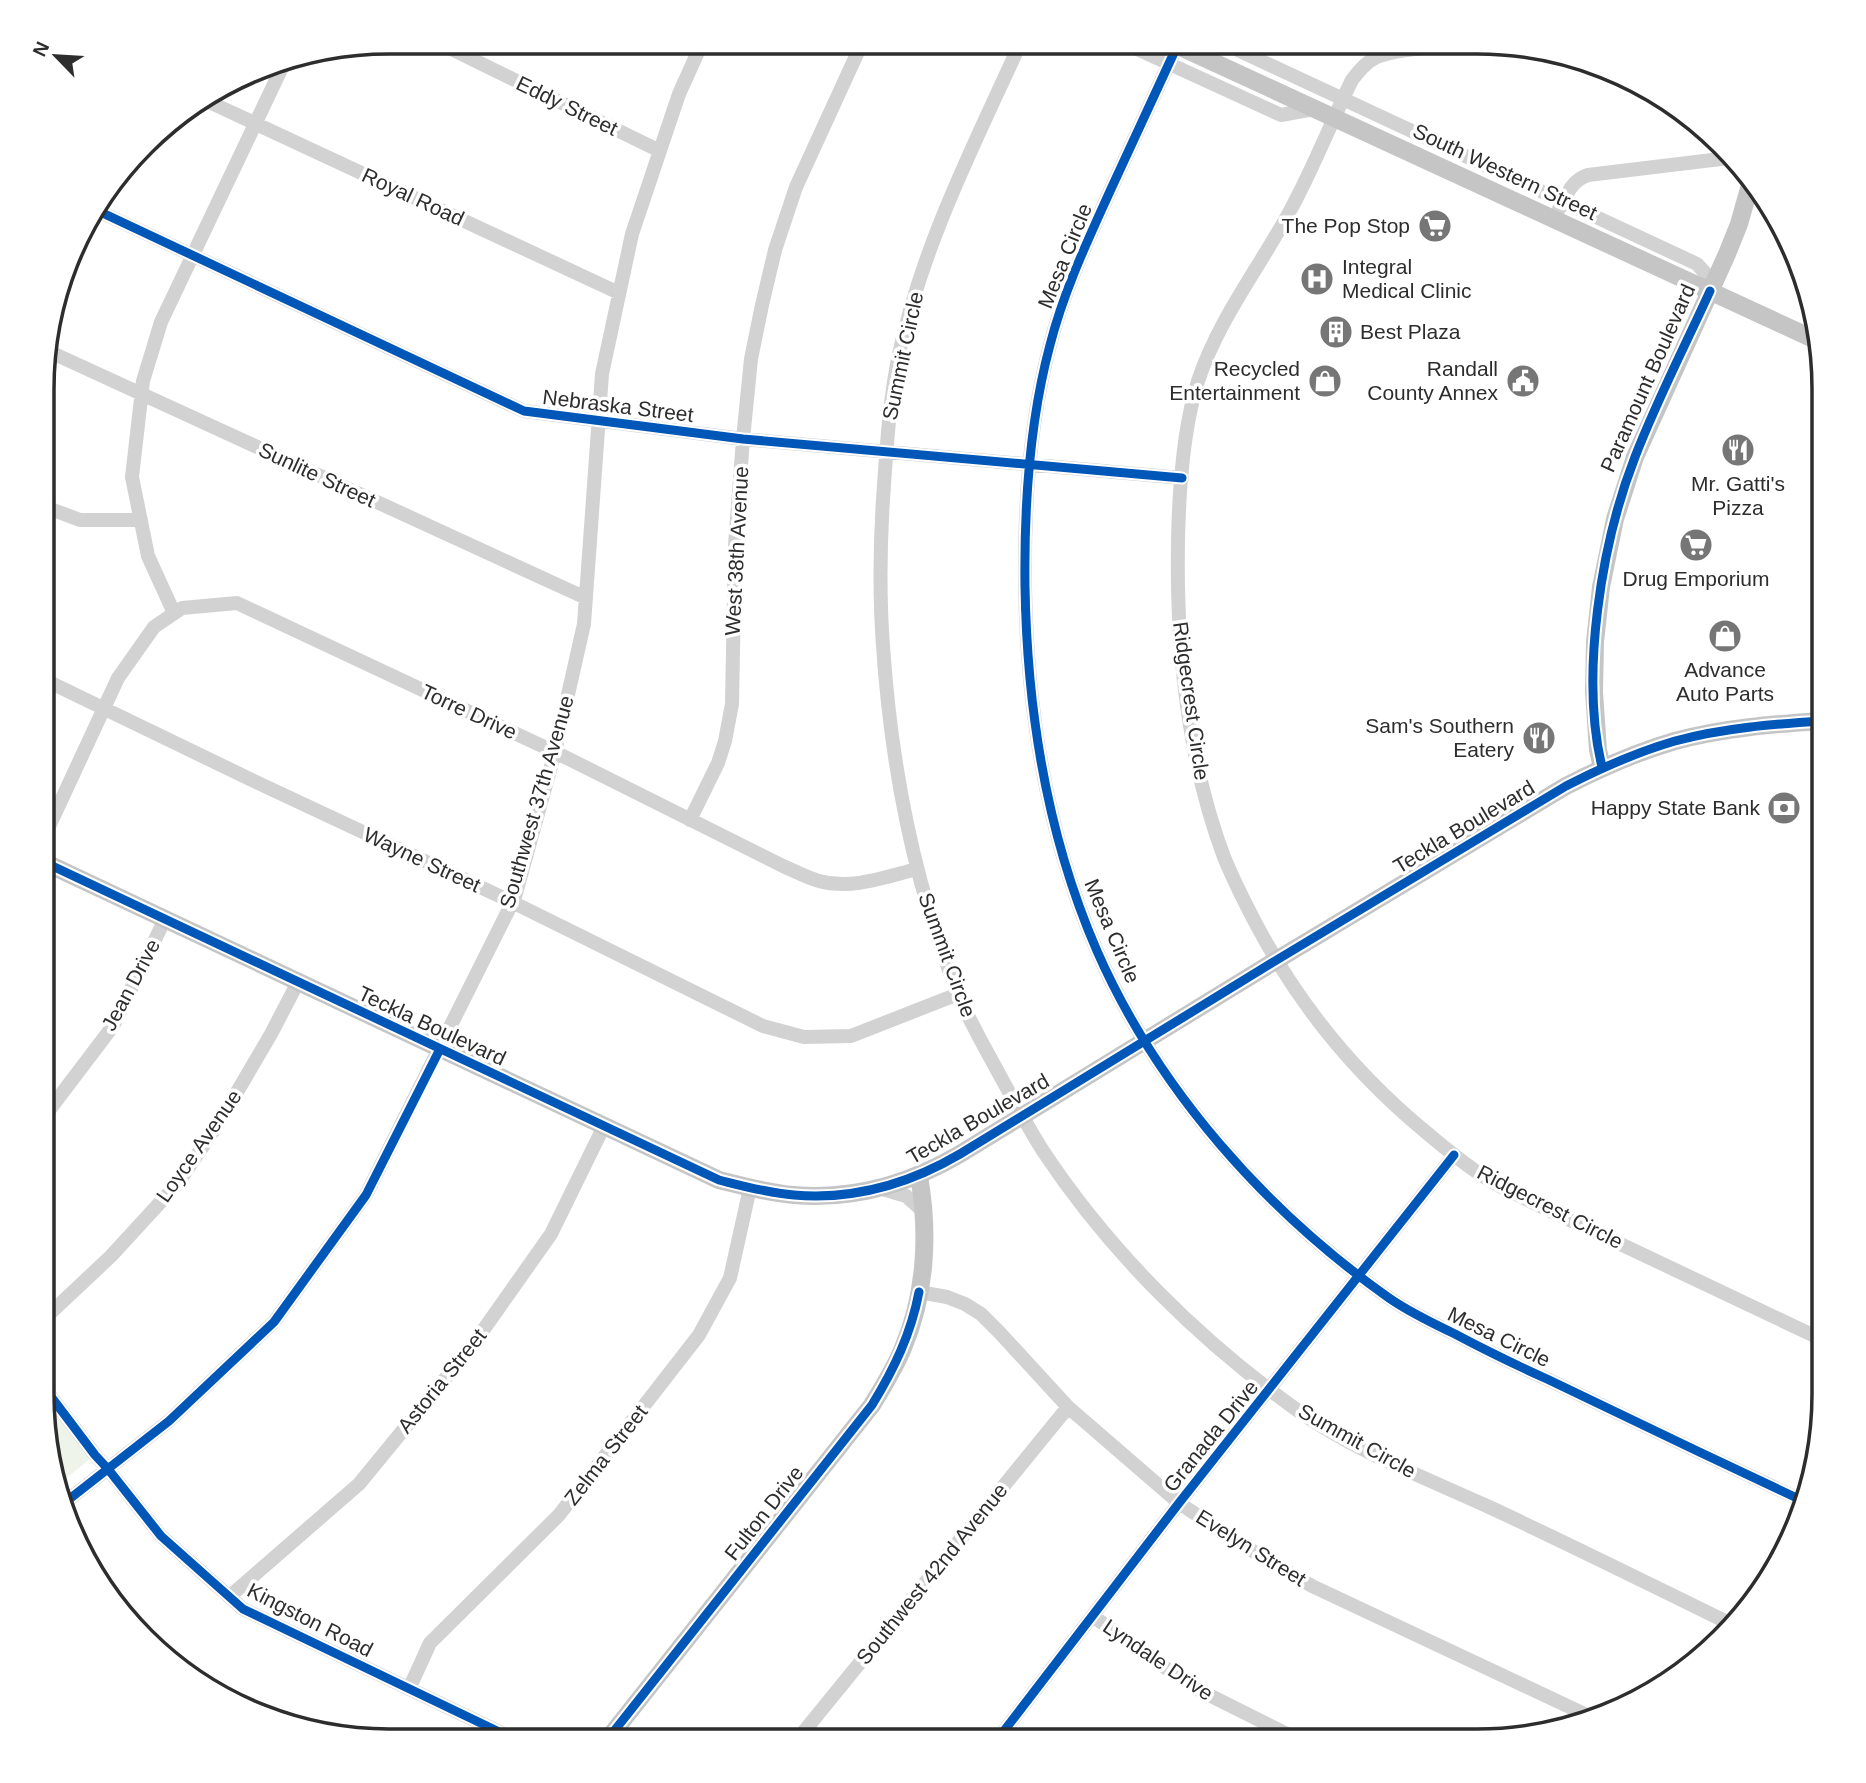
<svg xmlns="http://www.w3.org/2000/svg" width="1866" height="1783" viewBox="0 0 1866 1783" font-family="Arial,sans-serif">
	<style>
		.green { fill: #eff4eb }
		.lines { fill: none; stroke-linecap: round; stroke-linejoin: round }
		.minor { stroke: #d2d2d2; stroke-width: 14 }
		.major { stroke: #c5c5c5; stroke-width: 18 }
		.cycleway-casing { stroke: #fff; stroke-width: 13 }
		.cycleway { stroke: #0057b8; stroke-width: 9 }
		.labels { text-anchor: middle; stroke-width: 7; stroke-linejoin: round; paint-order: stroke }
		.street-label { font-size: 21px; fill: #2d2d2d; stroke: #fff }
		.poi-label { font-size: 21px; fill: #2d2d2d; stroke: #fff; text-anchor: end }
		.rim { fill: none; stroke: #2d2d2d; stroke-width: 3.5 }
	</style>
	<rect width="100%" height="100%" fill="#fff"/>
	<!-- green -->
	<path class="green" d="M43 1391 95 1455 59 1484 43 1416Z"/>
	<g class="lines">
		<!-- minor -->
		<path class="minor" d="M437 42 660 151
			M1020 44C974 145 923 244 899 354 890 397 887 441 884 485 880 539 879 592 883 646 891 764 913 881 957 991 968 1019 984 1046 998 1072 1013 1099 1027 1126 1043 1151 1110 1252 1199 1340 1297 1410 1355 1451 1423 1477 1487 1506 1569 1544 1651 1585 1733 1625
			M1126 44 1281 115 1314 109
			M1178 44C1156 92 1134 140 1111 189 1088 240 1064 290 1050 345 1029 423 1024 505 1025 586 1027 711 1047 836 1097 951 1158 1090 1266 1211 1389 1298 1409 1312 1432 1323 1455 1334 1485 1350 1516 1365 1547 1379 1632 1420 1716 1460 1801 1500
			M1225 44 1697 264 1714 283
			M1460 45C1434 48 1402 48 1377 57 1366 62 1359 71 1352 80 1331 122 1314 167 1291 209 1260 267 1219 318 1198 381 1179 442 1177 524 1178 588 1180 679 1192 772 1224 857 1233 879 1244 901 1255 922 1298 1004 1355 1074 1427 1133 1447 1150 1467 1166 1489 1180 1504 1189 1520 1196 1536 1204L1823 1340
			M207 101 619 293
			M94 209 524 411 743 439 1182 478
			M1559 209C1567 194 1572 180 1588 175L1729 158
			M48 351 586 598
			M48 508 80 520H141
			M174 613 148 556 132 477 143 381 161 322 286 59
			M47 681 256 782 512 902 763 1026 804 1037 851 1036 958 994
			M690 820 718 763 725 741 732 704 735 545 743 439 751 359 762 305 775 250 796 187 862 43
			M46 833 118 678 154 627 182 608 237 603 555 752 783 866C795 871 807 878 819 881 852 890 885 877 917 869
			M44 1117 113 1026 165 919
			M879 1188 906 1196 924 1212
			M919 1292 947 1297 965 1304 981 1314 1000 1333 1068 1407 1179 1503 1236 1541 1312 1586 1593 1718
			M43 1320 111 1256 178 1183 220 1121 271 1034 298 982
			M43 1386 95 1455 108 1469 161 1536 243 1609 516 1740
			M63 1504 169 1421 274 1322 366 1195 515 897 555 752 584 624 602 374 632 234 679 94 702 43
			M229 1597 359 1484 472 1346 551 1234 604 1126
			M1093 1616 1146 1655 1199 1690 1299 1740
			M409 1689 430 1643 559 1515 699 1335 730 1278 750 1188
			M797 1740 1068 1407
			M997 1740 1179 1503 1454 1155"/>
		<!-- major -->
		<path class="major" d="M1174 44 1818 341
			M1602 767 1598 750 1594 692 1595 642 1601 587 1615 519 1635 457 1727 254 1739 224 1752 178
			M46 863 719 1180C743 1186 768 1193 794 1195 853 1200 909 1184 960 1154L1275 961 1566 786C1601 768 1637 752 1675 741 1723 728 1774 724 1823 721
			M607 1740 872 1405C883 1387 895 1368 903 1348 926 1294 929 1233 919 1176"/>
		<defs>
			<path id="cycleway" d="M1178 44C1156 92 1134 140 1111 189 1088 240 1064 290 1050 345 1029 423 1024 505 1025 586 1027 711 1047 836 1097 951 1158 1090 1266 1211 1389 1298 1409 1312 1432 1323 1455 1334 1485 1350 1516 1365 1547 1379 1632 1420 1716 1460 1801 1500
				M94 209 524 411 743 439 1182 478
				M1602 767C1580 676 1601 544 1635 457 1657 400 1685 346 1710 291
				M46 863 719 1180C743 1186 768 1193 794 1195 853 1200 909 1184 960 1154L1275 961 1566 786C1601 768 1637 752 1675 741 1723 728 1774 724 1823 721
				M43 1386 95 1455 108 1469 161 1536 243 1609 516 1740
				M63 1504 169 1421 274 1322 366 1195 440 1049
				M607 1740 872 1405C894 1369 911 1334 919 1292
				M997 1740 1179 1503 1454 1155"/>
		</defs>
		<!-- cycleway casing -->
		<use href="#cycleway" class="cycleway-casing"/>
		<!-- cycleway -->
		<use href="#cycleway" class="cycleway"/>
	</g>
	<!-- icons -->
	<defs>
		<symbol id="supermarket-disc" viewBox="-11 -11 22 22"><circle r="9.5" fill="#767676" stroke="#fff"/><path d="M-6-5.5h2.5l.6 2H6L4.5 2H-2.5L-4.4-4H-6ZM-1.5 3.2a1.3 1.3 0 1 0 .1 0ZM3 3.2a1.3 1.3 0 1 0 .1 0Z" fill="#fff"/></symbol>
		<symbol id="hospital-disc" viewBox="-11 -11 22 22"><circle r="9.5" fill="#767676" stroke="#fff"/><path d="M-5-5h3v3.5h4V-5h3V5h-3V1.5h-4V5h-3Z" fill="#fff"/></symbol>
		<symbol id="building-disc" viewBox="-11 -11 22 22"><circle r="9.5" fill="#767676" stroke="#fff"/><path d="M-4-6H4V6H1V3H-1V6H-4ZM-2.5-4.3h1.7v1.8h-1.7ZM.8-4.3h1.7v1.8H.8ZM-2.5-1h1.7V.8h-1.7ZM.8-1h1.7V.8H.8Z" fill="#fff"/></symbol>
		<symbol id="shop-disc" viewBox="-11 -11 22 22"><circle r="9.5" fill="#767676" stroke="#fff"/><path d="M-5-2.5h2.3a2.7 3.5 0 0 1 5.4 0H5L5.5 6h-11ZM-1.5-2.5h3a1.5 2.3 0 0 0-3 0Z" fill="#fff"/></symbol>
		<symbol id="civic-disc" viewBox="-11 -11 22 22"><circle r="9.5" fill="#767676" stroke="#fff"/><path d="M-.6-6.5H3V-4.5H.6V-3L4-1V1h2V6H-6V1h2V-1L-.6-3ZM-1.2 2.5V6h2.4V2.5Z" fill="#fff"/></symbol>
		<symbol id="restaurant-disc" viewBox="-11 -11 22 22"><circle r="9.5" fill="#767676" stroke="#fff"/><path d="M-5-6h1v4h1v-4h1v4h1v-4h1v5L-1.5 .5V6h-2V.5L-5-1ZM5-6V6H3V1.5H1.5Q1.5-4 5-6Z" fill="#fff"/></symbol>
		<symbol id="bank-disc" viewBox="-11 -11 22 22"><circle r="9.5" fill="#767676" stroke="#fff"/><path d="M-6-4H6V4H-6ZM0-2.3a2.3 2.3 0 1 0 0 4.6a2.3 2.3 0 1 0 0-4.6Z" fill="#fff"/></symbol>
	</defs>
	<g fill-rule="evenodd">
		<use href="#supermarket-disc" x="1416" y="207" width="38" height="38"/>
		<use href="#hospital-disc" x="1298" y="260" width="38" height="38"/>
		<use href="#building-disc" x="1317" y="313" width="38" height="38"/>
		<use href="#shop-disc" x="1306" y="362" width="38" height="38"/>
		<use href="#civic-disc" x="1504" y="362" width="38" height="38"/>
		<use href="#restaurant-disc" x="1719" y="431" width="38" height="38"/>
		<use href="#supermarket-disc" x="1677" y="526" width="38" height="38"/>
		<use href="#shop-disc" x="1706" y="617" width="38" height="38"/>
		<use href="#restaurant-disc" x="1520" y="719" width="38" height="38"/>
		<use href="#bank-disc" x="1765" y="789" width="38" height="38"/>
	</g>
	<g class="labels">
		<!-- street labels -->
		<g class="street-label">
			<text transform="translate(567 106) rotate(26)" y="7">Eddy Street</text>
			<text transform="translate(1505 172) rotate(25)" y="7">South Western Street</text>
			<text transform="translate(413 197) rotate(25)" y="7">Royal Road</text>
			<text transform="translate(1065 256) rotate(-68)" y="7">Mesa Circle</text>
			<text transform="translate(903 356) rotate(-78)" y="7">Summit Circle</text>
			<text transform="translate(1648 378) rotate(-66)" y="7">Paramount Boulevard</text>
			<text transform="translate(618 406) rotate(7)" y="7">Nebraska Street</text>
			<text transform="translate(317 475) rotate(25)" y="7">Sunlite Street</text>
			<text transform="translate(737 551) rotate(-87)" y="7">West 38th Avenue</text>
			<text transform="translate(1191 701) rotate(82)" y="7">Ridgecrest Circle</text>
			<text transform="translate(469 712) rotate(25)" y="7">Torre Drive</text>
			<text transform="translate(537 802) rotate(-74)" y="7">Southwest 37th Avenue</text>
			<text transform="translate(1464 827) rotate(-31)" y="7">Teckla Boulevard</text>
			<text transform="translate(422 860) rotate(25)" y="7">Wayne Street</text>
			<text transform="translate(1112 931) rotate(67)" y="7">Mesa Circle</text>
			<text transform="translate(947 955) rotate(70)" y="7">Summit Circle</text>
			<text transform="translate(131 985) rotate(-62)" y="7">Jean Drive</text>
			<text transform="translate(432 1026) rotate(25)" y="7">Teckla Boulevard</text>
			<text transform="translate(978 1119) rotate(-30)" y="7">Teckla Boulevard</text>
			<text transform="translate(199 1146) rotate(-55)" y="7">Loyce Avenue</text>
			<text transform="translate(1550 1207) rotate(27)" y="7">Ridgecrest Circle</text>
			<text transform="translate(1499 1337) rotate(26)" y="7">Mesa Circle</text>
			<text transform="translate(442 1381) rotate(-51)" y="7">Astoria Street</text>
			<text transform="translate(1211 1436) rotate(-51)" y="7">Granada Drive</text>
			<text transform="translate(1357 1441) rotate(29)" y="7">Summit Circle</text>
			<text transform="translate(606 1455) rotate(-52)" y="7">Zelma Street</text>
			<text transform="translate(764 1513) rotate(-52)" y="7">Fulton Drive</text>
			<text transform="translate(1251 1548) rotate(32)" y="7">Evelyn Street</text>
			<text transform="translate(932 1574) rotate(-51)" y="7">Southwest 42nd Avenue</text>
			<text transform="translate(310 1620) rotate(27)" y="7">Kingston Road</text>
			<text transform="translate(1158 1660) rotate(34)" y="7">Lyndale Drive</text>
		</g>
		<!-- poi labels -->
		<g class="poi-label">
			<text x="1410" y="233">The Pop Stop</text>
			<text x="1342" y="274" text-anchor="start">Integral<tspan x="1342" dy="24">Medical Clinic</tspan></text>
			<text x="1360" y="339" text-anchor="start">Best Plaza</text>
			<text x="1300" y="376">Recycled<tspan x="1300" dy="24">Entertainment</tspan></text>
			<text x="1498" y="376">Randall<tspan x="1498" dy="24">County Annex</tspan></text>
			<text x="1738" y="491" text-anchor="middle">Mr. Gatti's<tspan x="1738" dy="24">Pizza</tspan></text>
			<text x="1696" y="586" text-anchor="middle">Drug Emporium</text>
			<text x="1725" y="677" text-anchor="middle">Advance<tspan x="1725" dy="24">Auto Parts</tspan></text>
			<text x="1514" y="733">Sam's Southern<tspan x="1514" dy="24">Eatery</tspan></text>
			<text x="1760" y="815">Happy State Bank</text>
		</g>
	</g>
	<!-- crop -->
	<path d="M0 0H1866V1783H0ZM389 54H1477A335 335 0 0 1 1812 389V1394A335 335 0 0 1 1477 1729H389A335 335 0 0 1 54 1394V389A335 335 0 0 1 389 54Z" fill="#fff" fill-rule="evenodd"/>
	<path class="rim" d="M389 54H1477A335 335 0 0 1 1812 389V1394A335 335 0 0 1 1477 1729H389A335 335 0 0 1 54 1394V389A335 335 0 0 1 389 54Z"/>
	<!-- north arrow -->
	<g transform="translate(56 56) rotate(295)" stroke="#ffffff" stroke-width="5" paint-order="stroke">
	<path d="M0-5L12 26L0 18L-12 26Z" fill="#2d2d2d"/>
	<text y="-10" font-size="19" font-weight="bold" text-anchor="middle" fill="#2d2d2d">N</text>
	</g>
</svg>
